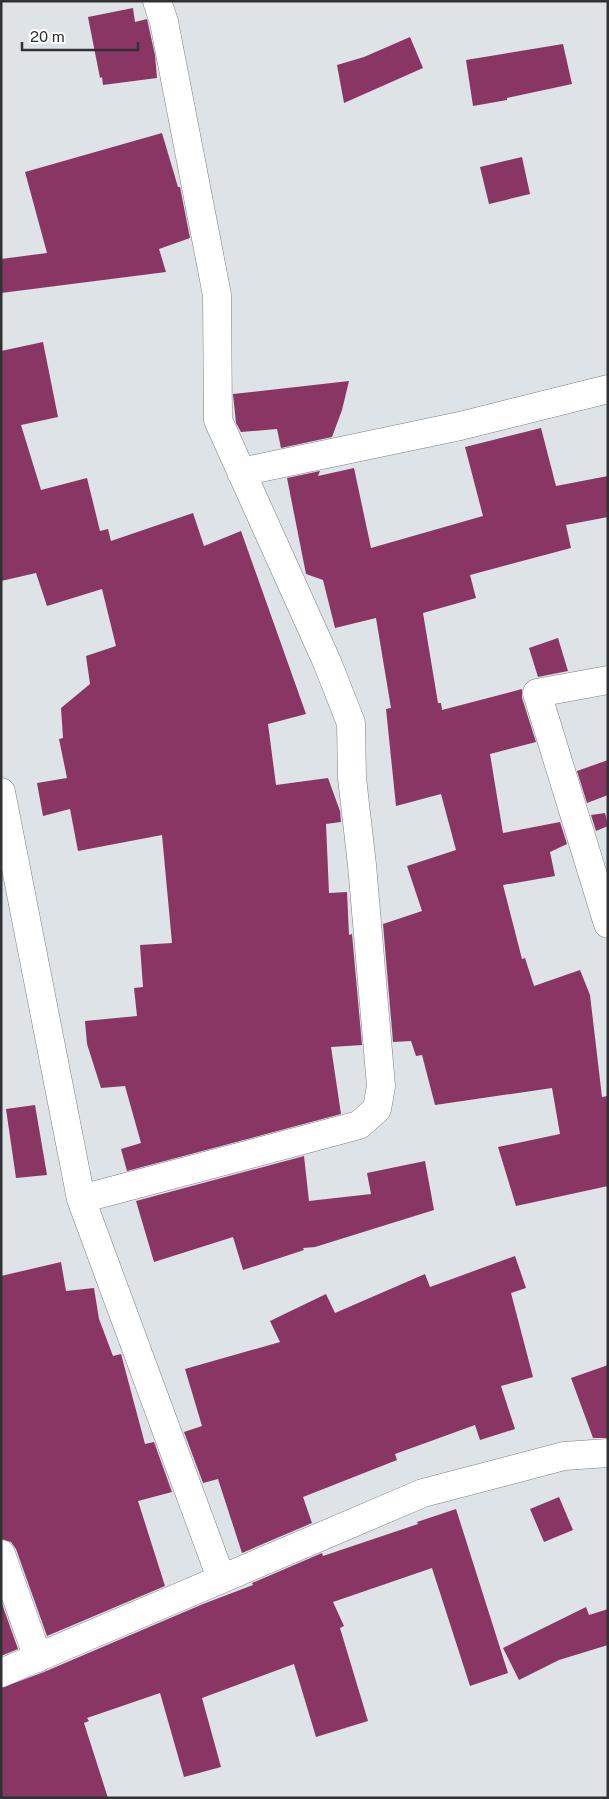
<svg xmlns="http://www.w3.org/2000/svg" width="609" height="1799" viewBox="0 0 609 1799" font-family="'Public Sans',sans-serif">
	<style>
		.building { fill: #893665 }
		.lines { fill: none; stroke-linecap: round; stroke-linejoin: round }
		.minor-casing { stroke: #7b7f83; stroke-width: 29 }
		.minor { stroke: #fff; stroke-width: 28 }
	</style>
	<rect width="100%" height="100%" fill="#dee3e8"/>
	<!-- building -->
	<path class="building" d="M133 8 135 22 147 19 155 55 157 78 103 85 102 77 100 78 88 17Z
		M410 37 423 68 344 103 337 65 364 57Z
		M563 44 572 84 507 98V100L473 106 466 60Z
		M162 133 178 187H180L190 238 159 249 166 272 1 293V259L47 253 25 172Z
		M522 157 530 194 489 204 480 167Z
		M43 342 58 417 21 425 41 490 87 478 100 531 108 529 111 541 193 513 204 546 241 531 306 714 268 724 276 785 328 778 340 811 341 822 326 824 329 893 347 892 349 935 352 934 362 1045 331 1047 341 1114 127 1171 121 1149 141 1143 125 1086 101 1088 87 1044 85 1021 137 1016 134 988 143 987 140 945 172 943 162 835 78 851 70 809 43 816 37 783 67 778 59 739 63 738 61 708 90 684 86 656 116 646 102 589 47 606 36 573 1 581V351Z
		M349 381 342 410 332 437 281 448 277 429 241 432 236 423 233 394Z
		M541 428 556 486 608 476V517L566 525 571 548 470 575 476 598 423 613 438 703H441L442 710 522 689V698L536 742 490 754 503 833 560 822 567 844 550 852 555 876 503 885 522 959 525 958 534 986 580 970 590 995 602 1097 608 1096V1186L516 1206 498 1147 560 1134 552 1088 435 1105 422 1055 416 1056 411 1041 393 1042 383 924 422 911 407 866 456 850 441 794 396 806 386 709 391 708 376 618 335 628 323 580 306 574 287 478 320 471 318 476 354 468 371 548 483 516 465 447Z
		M558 638 568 671 538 677 529 648Z
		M608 760V795L587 803 577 771Z
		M605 813 608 826 596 831 591 815Z
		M35 1105 47 1175 16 1178 6 1109Z
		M304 1156 309 1201 371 1194 367 1173 425 1161 434 1210 315 1247 303 1248 304 1250 243 1270 233 1237 154 1262 136 1201Z
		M515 1256 526 1288 511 1293 533 1377 501 1386 515 1429 480 1440 475 1425 395 1454 397 1460 303 1497 312 1523 242 1553 218 1479 203 1483 184 1432 202 1426 185 1369 280 1342 270 1321 326 1294 335 1313 425 1274 430 1287Z
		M61 1262 66 1291 94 1288 99 1319 113 1356 121 1354 145 1444 154 1442 172 1492 138 1501 165 1586 47 1636 16 1549 11 1542 1 1539V1276Z
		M608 1365V1438H593L571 1378Z
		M559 1497 573 1530 544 1542 530 1509Z
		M456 1509 508 1673 470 1686 432 1568 333 1602 344 1626 340 1628 368 1721 316 1737 294 1664 202 1698 221 1767 184 1777 160 1693 87 1718 89 1721 84 1723 108 1798H1V1688L44 1672 203 1604 253 1585 252 1583 322 1553 323 1556 418 1524 417 1522Z
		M1 1601 18 1649 1 1656Z
		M586 1607 589 1615 608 1609V1645L559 1660 519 1680 503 1648Z"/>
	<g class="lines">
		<defs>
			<path id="minor" d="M241 472 460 426 608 389
				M608 680 537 693 608 924
				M1 792 81 1199 221 1578
				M81 1199 359 1125 377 1109 381 1086 362 865 352 778 351 723 327 662 218 420 217 295 164 22 157 1
				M1 1554 38 1658
				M1 1673 423 1493 564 1456 608 1453"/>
		</defs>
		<!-- minor casing -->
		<use href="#minor" class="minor-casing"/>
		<!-- minor -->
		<use href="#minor" class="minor"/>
	</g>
	<!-- border -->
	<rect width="609" height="1799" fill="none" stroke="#303133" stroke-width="5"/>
	<!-- scale -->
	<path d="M22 42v8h116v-8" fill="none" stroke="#303133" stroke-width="2.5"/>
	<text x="30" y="42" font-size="15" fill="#303133" stroke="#ffffff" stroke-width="4" paint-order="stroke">20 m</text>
</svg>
